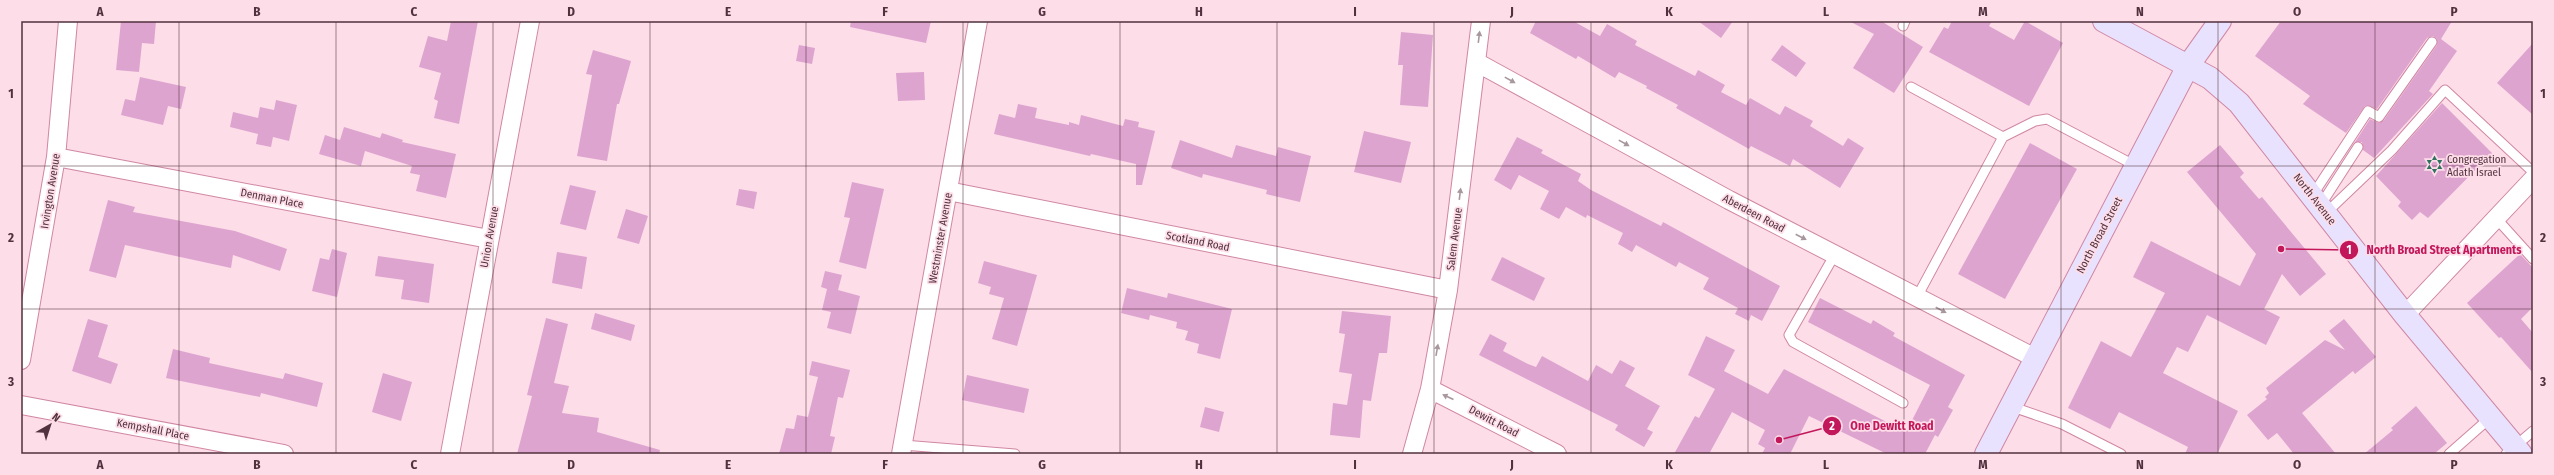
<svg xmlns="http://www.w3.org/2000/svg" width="2554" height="475" viewBox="0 0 2554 475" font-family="'Fira Sans Condensed',sans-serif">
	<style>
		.building { fill: #dea4d0 }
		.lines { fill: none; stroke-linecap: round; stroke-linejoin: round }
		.lane-casing { stroke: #d087a3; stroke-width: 11 }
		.street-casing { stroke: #d087a3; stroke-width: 20 }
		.secondary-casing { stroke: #d087a3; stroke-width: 24 }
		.lane { stroke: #fff; stroke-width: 9 }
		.street { stroke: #fff; stroke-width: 18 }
		.secondary { stroke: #e9e2fe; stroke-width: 22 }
		.oneway { fill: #a8989e }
		.grid { fill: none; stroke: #50313d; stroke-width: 1; stroke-opacity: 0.55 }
		.labels { text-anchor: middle; stroke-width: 3.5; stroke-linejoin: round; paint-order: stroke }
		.poi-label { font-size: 11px; fill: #50313d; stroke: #fddde8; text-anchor: start }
		.street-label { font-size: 11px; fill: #50313d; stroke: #fddde8 }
		.leader { fill: none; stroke: #c2185b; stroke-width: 1.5 }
		.callout-dot { fill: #c2185b; stroke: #fddde8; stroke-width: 1.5 }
		.mark-label { font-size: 12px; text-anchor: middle; font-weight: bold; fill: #fff }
		.callout-label { font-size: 12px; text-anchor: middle; font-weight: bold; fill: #c2185b; stroke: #fddde8; stroke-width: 3.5; stroke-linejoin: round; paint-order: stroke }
		.neatline { fill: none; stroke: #50313d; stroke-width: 1.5 }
		.grid-label { font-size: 13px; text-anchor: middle; font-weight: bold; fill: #50313d }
	</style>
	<rect width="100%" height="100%" fill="#fddde8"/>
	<!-- building -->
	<path class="building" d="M121 21H156L154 44 142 43 139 72 116 70Z
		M451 21H478L459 124 434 118 438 101 434 99 441 73 419 67 428 36 447 41Z
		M851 21H931L926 43 850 27Z
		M1536 21H1573L1600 36 1607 24 1637 41 1635 45 1695 76 1698 70 1725 85 1721 92 1746 105 1750 98 1780 115 1785 106 1813 121 1810 126 1843 146 1848 138 1864 148 1840 188 1793 159 1790 166 1751 146 1749 149 1676 108 1678 105 1646 88 1647 86 1619 72 1615 78 1578 56 1576 59 1530 33Z
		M1698 21H1733L1721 38Z
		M1849 21H1881L1923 47 1894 93 1853 68 1874 34Z
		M1952 21H1992L1989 26 2014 40 2025 21 2063 43 2029 106 1929 52 1944 27 1948 29Z
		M2281 21H2452L2441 39 2457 51 2429 91 2433 94 2374 158 2363 150 2362 142H2355L2370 119 2379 123 2384 120 2437 45V39L2433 36 2427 38 2377 109 2365 106 2346 133 2303 104 2310 96 2255 56Z
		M1401 32 1433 35 1428 107 1400 105 1403 65H1398Z
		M2533 43V115L2497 83Z
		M799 45 815 48 812 64 796 61Z
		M1782 45 1806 63 1796 77 1771 60Z
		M593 50 631 61 619 104H617L607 161 577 156 592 75 586 74Z
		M924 72 925 100 898 101 896 73Z
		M140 77 186 87 181 109 168 106 163 125 121 115 125 99 135 101Z
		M276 100 297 105 289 141 273 137 271 147 256 144 258 134 230 127 233 112 258 118 260 107 274 110Z
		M2442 103 2492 153 2428 218 2420 212 2412 220 2398 206 2401 202 2376 176Z
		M1018 104 1037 108 1035 118 1069 125V122L1079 125 1081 115 1123 126 1125 119 1139 122 1138 127 1155 131 1142 185H1136V164L1091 154 1090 156 994 134 999 114 1015 118Z
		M344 127 380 138 382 133 403 140 402 142 456 154 446 198 416 191 420 175 410 173 412 166 365 151 361 166 319 154 325 135 340 140Z
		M1364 131 1411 142 1401 183 1354 172Z
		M1517 137 1543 150 1541 153 1581 174 1578 181 1591 190 1661 226 1663 222 1780 286 1762 321 1751 315 1749 321 1735 314 1738 308 1703 289 1709 278 1679 262 1676 267 1636 245 1632 252 1618 244 1623 233 1587 215 1586 218 1566 207 1559 219 1540 209 1549 191 1519 175 1511 190 1494 180Z
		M1180 140 1232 158 1236 145 1276 156 1278 147 1311 156 1300 202 1266 194 1267 190 1203 174 1202 178 1171 168Z
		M2030 143 2077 169 2005 299 1958 274Z
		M2220 145 2244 173 2240 177 2259 199 2262 197 2326 274 2300 296 2282 274 2264 309 2280 317 2266 345 2207 315 2188 352 2177 347 2163 373 2238 411 2217 454H2185L2188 447 2119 412 2110 429 2068 408 2101 341 2131 357 2165 293 2133 277 2151 241 2240 286 2256 254 2187 172Z
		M852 182 884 189 866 269 839 262 850 218 844 217Z
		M570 185 596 191 586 230 560 224Z
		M739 189 757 192 754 209 736 205Z
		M108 200 135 207 133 212 235 231 287 249 280 271 233 255 231 268 125 245 116 278 89 271Z
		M626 209 648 216 639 244 617 238Z
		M332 249 347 253 337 297 312 291 320 258 329 260Z
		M557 252 587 257 582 289 552 283Z
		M2520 254 2533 268V307L2521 319 2533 333V373L2501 337 2499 338 2467 303Z
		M378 256 434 264 429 303 401 299 404 280 375 276Z
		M1502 257 1545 278 1534 301 1491 280Z
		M984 261 1037 275 1017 346 992 339 1004 298 989 294 991 287 978 283Z
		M825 271 842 275 838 290 860 296 851 334 827 328 831 312 822 310 827 289 821 287Z
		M1127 288 1167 298 1168 293 1232 309 1220 359 1197 353 1199 344 1185 340 1188 331 1176 328 1177 322 1150 315 1149 320 1121 313Z
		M1820 298 1871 324 1873 320 1895 333 1893 336 1965 375 1948 407 1953 410 1938 437 1935 435 1925 454H1887L1809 416 1790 454H1762L1765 448 1758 444 1765 430 1732 412 1709 454H1674L1695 416 1699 418 1715 389 1688 375 1706 336 1735 350 1724 371 1768 394 1784 369 1906 432 1930 385 1808 322Z
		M1342 311 1391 316 1387 353H1379L1371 401 1363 400 1360 438 1330 435 1333 403 1347 405 1352 374 1339 372 1345 334 1339 333Z
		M595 313 635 325 631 341 591 329Z
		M546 318 568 324 554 383 569 386 562 413 599 418 597 432 660 450 659 454H517L532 396 527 395Z
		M88 319 108 325 98 357 118 364 111 384 72 371Z
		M2344 319 2376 357 2355 374 2353 371 2302 413 2336 454H2294L2277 433 2268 440 2247 415 2267 399 2265 397 2269 393 2266 388 2325 340 2345 350 2329 331Z
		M1490 334 1507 343 1503 351 1528 364 1536 367 1542 356 1588 381 1596 365 1612 374 1620 360 1635 368 1625 386 1660 406 1647 429 1653 432 1644 447 1615 430 1618 425 1479 355Z
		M173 349 210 358 209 363 283 379 285 373 323 383 317 407 261 393 260 397 166 378Z
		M812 361 850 370 843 398 838 397 830 436 835 437 831 454H779L786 428 794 429 797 415 808 417 818 377 809 375Z
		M383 373 412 382 401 421 372 412Z
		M967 375 1029 389 1024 413 962 400Z
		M2416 406 2447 443 2434 454H2364L2393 430 2391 428Z
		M1205 407 1224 412 1219 432 1200 427Z"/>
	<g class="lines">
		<defs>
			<path id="lane" d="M1903 26 1905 21
				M1911 87 2003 137 1917 297
				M2003 137 2035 121 2047 119 2136 166
				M2312 196 2368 111 2379 117 2432 42
				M2320 206 2358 147
				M2326 213 2392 150 2445 90 2533 172
				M2496 218 2533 259
				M1835 254 1789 335 1793 342 1903 403
				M2010 406 2062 424 2121 454
				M903 445 1015 454
				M2449 454 2491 417
				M2506 454 2533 431"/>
			<path id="street" d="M1476 62 1729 200 2035 358
				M56 157 489 239
				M948 191 1448 290
				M2405 315 2533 179
				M21 360 56 157 68 21
				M1430 389 1557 454
				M21 405 284 454
				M450 454 530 21
				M901 454 978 21
				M1412 454 1430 389 1448 290 1481 21"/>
			<path id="secondary" d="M2104 21 2210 78 2239 103 2405 315 2521 454
				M1986 454 2188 66 2220 21"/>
		</defs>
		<!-- lane casing -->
		<use href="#lane" class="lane-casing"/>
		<!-- street casing -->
		<use href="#street" class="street-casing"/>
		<!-- secondary casing -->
		<use href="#secondary" class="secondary-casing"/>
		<!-- lane -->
		<use href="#lane" class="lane"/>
		<!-- street -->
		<use href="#street" class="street"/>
		<!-- secondary -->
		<use href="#secondary" class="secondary"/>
	</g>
	<!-- one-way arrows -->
	<defs><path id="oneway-solid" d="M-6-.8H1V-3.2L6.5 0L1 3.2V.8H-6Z"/></defs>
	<g class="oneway">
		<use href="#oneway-solid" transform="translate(1479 37) rotate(-83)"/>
		<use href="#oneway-solid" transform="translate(1510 80) rotate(29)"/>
		<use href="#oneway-solid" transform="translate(1624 143) rotate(29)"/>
		<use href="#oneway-solid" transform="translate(1460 194) rotate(-83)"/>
		<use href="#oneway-solid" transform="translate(1801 237) rotate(27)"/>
		<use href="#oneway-solid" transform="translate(1941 310) rotate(28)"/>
		<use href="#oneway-solid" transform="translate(1437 350) rotate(-80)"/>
		<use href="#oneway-solid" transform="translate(1448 397) rotate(-156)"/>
	</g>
	<!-- grid -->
	<path class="grid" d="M179 21V454M336 21V454M493 21V454M650 21V454M806 21V454M963 21V454M1120 21V454M1277 21V454M1434 21V454M1591 21V454M1748 21V454M1904 21V454M2061 21V454M2218 21V454M2375 21V454M21 166H2533M21 309H2533"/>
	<!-- icons -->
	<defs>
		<symbol id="synagogue-bare" viewBox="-9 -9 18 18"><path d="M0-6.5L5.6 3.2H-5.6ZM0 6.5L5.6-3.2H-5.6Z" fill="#307262" stroke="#fddde8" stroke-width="2.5" paint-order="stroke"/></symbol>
	</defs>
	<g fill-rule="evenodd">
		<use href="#synagogue-bare" x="2422" y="152" width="25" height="25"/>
	</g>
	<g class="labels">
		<!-- poi labels -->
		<g class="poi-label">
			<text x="2447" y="163">Congregation<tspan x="2447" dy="13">Adath Israel</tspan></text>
		</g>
		<!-- street labels -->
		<g class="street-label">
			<text transform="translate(50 191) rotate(-81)" y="4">Irvington Avenue</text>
			<text transform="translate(272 198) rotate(11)" y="4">Denman Place</text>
			<text transform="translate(2315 199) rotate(52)" y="4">North Avenue</text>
			<text transform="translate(1754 213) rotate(28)" y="4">Aberdeen Road</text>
			<text transform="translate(2099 235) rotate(-62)" y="4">North Broad Street</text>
			<text transform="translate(489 237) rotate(-80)" y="4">Union Avenue</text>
			<text transform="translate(940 238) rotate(-80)" y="4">Westminster Avenue</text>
			<text transform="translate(1454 239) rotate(-83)" y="4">Salem Avenue</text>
			<text transform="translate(1198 241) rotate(11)" y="4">Scotland Road</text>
			<text transform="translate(1494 421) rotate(28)" y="4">Dewitt Road</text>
			<text transform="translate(153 429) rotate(11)" y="4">Kempshall Place</text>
		</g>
	</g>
	<!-- callouts -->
	<path class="leader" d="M2281 249L2349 250M1779 440L1832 426"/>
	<g class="callout-dot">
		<circle cx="2281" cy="249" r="4"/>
		<circle cx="1779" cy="440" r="4"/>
		<circle cx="2349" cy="250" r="10"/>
		<circle cx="1832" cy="426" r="10"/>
	</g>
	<g class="mark-label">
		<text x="2349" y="254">1</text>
		<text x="1832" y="430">2</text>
	</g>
	<g class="callout-label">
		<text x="2444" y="254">North Broad Street Apartments</text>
		<text x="1892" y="430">One Dewitt Road</text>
	</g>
	<!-- border -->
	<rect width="2554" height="475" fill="none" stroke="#fddde8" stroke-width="44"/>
	<!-- north arrow -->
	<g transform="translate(50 425) rotate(39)" stroke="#fddde8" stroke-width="3" paint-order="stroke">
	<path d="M0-3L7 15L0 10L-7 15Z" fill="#50313d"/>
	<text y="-6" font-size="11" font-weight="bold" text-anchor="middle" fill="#50313d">N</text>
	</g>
	<rect x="22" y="22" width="2510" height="431" class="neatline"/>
	<g class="grid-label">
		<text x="100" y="16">A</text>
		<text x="257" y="16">B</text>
		<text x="414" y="16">C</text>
		<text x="571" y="16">D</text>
		<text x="728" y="16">E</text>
		<text x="885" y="16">F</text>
		<text x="1042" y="16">G</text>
		<text x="1199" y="16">H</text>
		<text x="1355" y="16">I</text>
		<text x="1512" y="16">J</text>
		<text x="1669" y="16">K</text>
		<text x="1826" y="16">L</text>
		<text x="1983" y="16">M</text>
		<text x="2140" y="16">N</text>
		<text x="2297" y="16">O</text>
		<text x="2454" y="16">P</text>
		<text x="11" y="98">1</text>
		<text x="2543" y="98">1</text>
		<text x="11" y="242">2</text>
		<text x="2543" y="242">2</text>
		<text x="11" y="386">3</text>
		<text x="2543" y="386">3</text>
		<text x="100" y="469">A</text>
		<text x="257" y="469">B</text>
		<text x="414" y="469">C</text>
		<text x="571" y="469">D</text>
		<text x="728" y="469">E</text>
		<text x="885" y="469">F</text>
		<text x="1042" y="469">G</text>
		<text x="1199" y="469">H</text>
		<text x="1355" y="469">I</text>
		<text x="1512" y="469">J</text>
		<text x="1669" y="469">K</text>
		<text x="1826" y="469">L</text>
		<text x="1983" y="469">M</text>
		<text x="2140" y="469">N</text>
		<text x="2297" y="469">O</text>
		<text x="2454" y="469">P</text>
	</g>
</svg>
